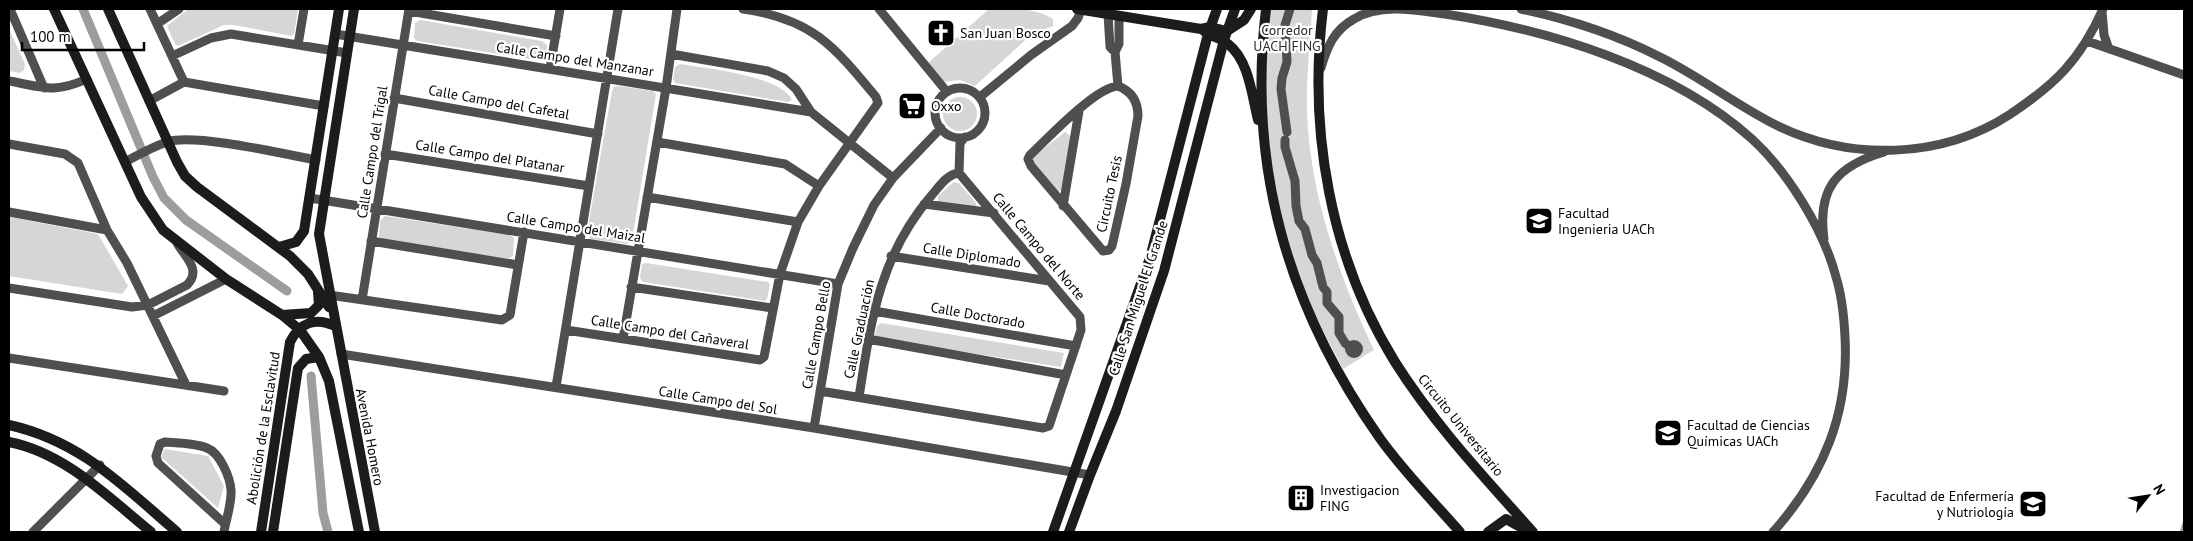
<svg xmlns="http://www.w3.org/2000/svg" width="2193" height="541" viewBox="0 0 2193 541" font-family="'PT Sans',sans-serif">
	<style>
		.green { fill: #d6d6d6 }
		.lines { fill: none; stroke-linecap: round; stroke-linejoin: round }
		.stream { stroke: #9d9d9d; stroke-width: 2.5 }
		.canal { stroke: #9d9d9d; stroke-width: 9 }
		.street { stroke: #4f4f4f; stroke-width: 9 }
		.secondary { stroke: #1c1c1c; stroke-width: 10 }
		.labels { text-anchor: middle; stroke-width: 4.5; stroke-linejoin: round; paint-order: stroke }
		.park-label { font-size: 14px; fill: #2d2d2d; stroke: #fff }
		.poi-label { font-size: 14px; fill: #000; stroke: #fff; text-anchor: start }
		.street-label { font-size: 14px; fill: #000; stroke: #fff }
	</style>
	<rect width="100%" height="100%" fill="#fff"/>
	<!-- green -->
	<path class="green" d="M188 9H298L294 34 291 36 234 25H224L178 46 175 44 167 26Z
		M989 9C1010 9 1034 7 1053 19V26L1032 34 975 86 960 80 943 82 928 63Z
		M1267 9H1312C1310 43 1306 78 1307 112 1310 195 1339 276 1374 350L1343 369 1308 302 1277 206 1266 128 1264 60Z
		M420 20 542 41 547 45 546 59 543 61 417 41 414 38 415 23Z
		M9 29 25 64 24 70 20 73 9 71Z
		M680 64C705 68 782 76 792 100L788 102 675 83 673 79 675 67Z
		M618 86 653 91 656 94 632 240 628 244 591 239 587 232 612 91 614 87Z
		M943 114a17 17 0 1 1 34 0a17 17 0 1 1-34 0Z
		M1065 132 1069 135 1072 142 1061 190 1057 192 1032 161 1034 156Z
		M954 182 959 183 976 203V207L938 202V196Z
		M385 216 510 235 514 238 513 256 508 259 384 239 379 237 380 221Z
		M9 217 98 234 128 286 122 294 9 276Z
		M646 263 768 282 770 285 767 299 765 301 643 282 640 278 642 264Z
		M881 323 1064 353 1061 367 881 339 875 336 877 326Z
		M165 449 208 456 224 486 218 508 161 457Z"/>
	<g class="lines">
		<!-- stream -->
		<path class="stream" d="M2181 532 2184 522"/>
		<!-- canal -->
		<path class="canal" d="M83 9 153 177 164 198 186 220 287 291
			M311 376 323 513 328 532"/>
		<!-- street -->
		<path class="street" d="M10 9 44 88
			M150 9 184 82
			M879 9 947 92
			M1521 9C1568 19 1617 35 1660 57 1701 77 1737 106 1778 126 1851 161 1941 159 2009 115 2056 84 2080 60 2103 9
			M409 11 556 36
			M2102 11 2104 35 2109 49
			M1108 14 1110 47 1115 52 1118 86
			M157 24 179 9
			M335 34 811 112
			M2087 41 2184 75
			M298 45 304 9
			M1115 52 1119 44V16
			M671 54 768 71 784 78 796 89 811 112 893 178
			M172 56 211 38 231 34 347 53
			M1321 68C1327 47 1334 30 1354 19 1380 3 1416 10 1445 14 1549 30 1672 67 1752 139 1787 171 1824 230 1836 277 1842 296 1844 317 1845 337 1849 413 1824 475 1773 532
			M550 69 560 9
			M9 81C43 87 53 94 87 79
			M1118 86C1131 91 1138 101 1138 116L1126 184 1112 246 1109 250 1103 251 1031 166 1028 159 1030 155C1048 138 1096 87 1118 86Z
			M935 113a25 25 0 1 1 50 0a25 25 0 1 1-50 0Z
			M980 97 1031 55 1072 26 1078 18 1081 9
			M394 98 598 134
			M149 101 184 82 324 106
			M1287 132 1281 89 1282 78 1287 62 1285 25 1290 9
			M1285 140V147L1295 181 1296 206 1299 221 1305 229 1312 255 1317 263 1323 287 1327 292V303L1339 317V333L1345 343 1350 347
			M657 142 785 164 819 186
			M9 144 65 154 78 163 107 230 127 263 186 385
			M385 154 589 186
			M125 162C138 155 152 147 167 142 194 133 284 154 316 160
			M959 173 960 143 965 137
			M647 197 798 222
			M310 198 838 284
			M924 204 994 213
			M1063 206 1079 111
			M9 212 107 230
			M1824 239C1817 188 1837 166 1884 152
			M371 241 518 265
			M891 256 1049 281
			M631 287 772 308
			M9 288 132 307 148 305 187 285C202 270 185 257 177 243
			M329 295 502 320 510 315 524 232
			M362 300 409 9
			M874 311 1076 346
			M153 316 226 279
			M566 330 760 360 764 357 780 274 798 222 819 186 878 103 876 97C833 45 812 19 743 9
			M623 339 666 88 677 9
			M868 339 1066 375
			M1349.5 349a4.5 4.5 0 1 1 9 0a4.5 4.5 0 1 1-9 0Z
			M341 354 814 428 1090 475
			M9 358 224 391
			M556 387 618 9
			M820 391 1043 428 1049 426 1081 330 1080 317 959 173C947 174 939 187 931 196 879 257 871 321 859 397
			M814 428 838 284 853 248 874 205 893 178 941 128
			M33 532 100 465
			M224 532C226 519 232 503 231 490 230 477 220 453 207 448 195 443 178 443 165 442L160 444 156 456 158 463 225 524"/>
		<!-- secondary -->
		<path class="secondary" d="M54 9 141 197 163 230 226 279 282 315 300 330 319 357 329 381 359 532
			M108 9 177 162 185 176 197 187 290 256 308 274 329 307
			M354 9 319 234 375 532
			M1077 9 1201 29 1210 27 1227 31 1244 20 1251 9
			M1266 9C1247 167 1288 307 1379 437 1403 471 1433 501 1460 532
			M1323 9C1308 130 1330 257 1395 362 1434 424 1485 478 1533 532
			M1204 31C1211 37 1221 38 1228 44 1249 60 1252 96 1258 120
			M279 247 296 242 304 231 339 9
			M282 315 311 313 319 305 318 292
			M9 425C81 441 123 486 177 532
			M9 442C65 453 108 497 151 532
			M261 532 290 342C300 322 316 317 335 326
			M273 532 298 368 306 359 319 357
			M1053 532 1150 258 1208 34 1217 9
			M1069 532 1090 475 1116 411 1164 271 1224 40 1235 9
			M1488 532 1506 519 1528 531"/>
	</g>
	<!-- icons -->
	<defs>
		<symbol id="church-square" viewBox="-11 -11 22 22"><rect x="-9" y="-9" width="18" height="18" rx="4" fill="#000" stroke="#fff"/><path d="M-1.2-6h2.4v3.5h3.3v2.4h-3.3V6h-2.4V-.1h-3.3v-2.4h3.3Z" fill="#fff"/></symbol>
		<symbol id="supermarket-square" viewBox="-11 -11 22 22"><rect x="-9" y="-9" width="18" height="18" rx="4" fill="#000" stroke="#fff"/><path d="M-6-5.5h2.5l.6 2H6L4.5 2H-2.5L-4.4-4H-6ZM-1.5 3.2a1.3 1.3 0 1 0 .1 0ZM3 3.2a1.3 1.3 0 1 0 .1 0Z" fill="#fff"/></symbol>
		<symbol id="school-square" viewBox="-11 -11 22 22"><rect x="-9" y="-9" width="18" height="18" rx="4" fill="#000" stroke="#fff"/><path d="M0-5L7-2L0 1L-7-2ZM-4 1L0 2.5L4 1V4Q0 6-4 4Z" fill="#fff"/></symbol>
		<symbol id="building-square" viewBox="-11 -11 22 22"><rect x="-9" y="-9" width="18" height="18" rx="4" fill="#000" stroke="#fff"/><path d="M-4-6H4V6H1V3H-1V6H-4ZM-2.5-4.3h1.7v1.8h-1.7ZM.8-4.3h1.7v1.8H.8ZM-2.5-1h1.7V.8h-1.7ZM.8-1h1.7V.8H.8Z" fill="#fff"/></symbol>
	</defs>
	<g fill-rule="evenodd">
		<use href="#church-square" x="925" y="17" width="32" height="32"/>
		<use href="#supermarket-square" x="896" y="90" width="32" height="32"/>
		<use href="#school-square" x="1523" y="205" width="32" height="32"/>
		<use href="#school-square" x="1652" y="417" width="32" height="32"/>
		<use href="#building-square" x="1285" y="482" width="32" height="32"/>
		<use href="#school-square" x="2017" y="488" width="32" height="32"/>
	</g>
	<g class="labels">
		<!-- park labels -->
		<g class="park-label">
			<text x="1287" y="35">Corredor<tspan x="1287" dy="16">UACH FING</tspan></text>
		</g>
		<!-- poi labels -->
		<g class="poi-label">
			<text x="960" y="38">San Juan Bosco</text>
			<text x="931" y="111">Oxxo</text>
			<text x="1558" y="218">Facultad<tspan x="1558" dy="16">Ingenieria UACh</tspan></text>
			<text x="1687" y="430">Facultad de Ciencias<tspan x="1687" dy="16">Químicas UACh</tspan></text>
			<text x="1320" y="495">Investigacion<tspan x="1320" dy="16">FING</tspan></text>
			<text x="2014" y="501" text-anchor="end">Facultad de Enfermería<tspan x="2014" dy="16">y Nutriología</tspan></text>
		</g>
		<!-- street labels -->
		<g class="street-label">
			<text transform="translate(575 59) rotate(9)" y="5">Calle Campo del Manzanar</text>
			<text transform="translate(499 102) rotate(10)" y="5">Calle Campo del Cafetal</text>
			<text transform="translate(372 152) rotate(-81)" y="5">Calle Campo del Trigal</text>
			<text transform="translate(490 156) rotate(9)" y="5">Calle Campo del Platanar</text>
			<text transform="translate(1109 194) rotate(-78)" y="5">Circuito Tesis</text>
			<text transform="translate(576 227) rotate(9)" y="5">Calle Campo del Maizal</text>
			<text transform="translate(1039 246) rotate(50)" y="5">Calle Campo del Norte</text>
			<text transform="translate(972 255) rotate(9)" y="5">Calle Diplomado</text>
			<text transform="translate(1138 298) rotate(-72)" y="5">Calle San Miguel El Grande</text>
			<text transform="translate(978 315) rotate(10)" y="5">Calle Doctorado</text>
			<text transform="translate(859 329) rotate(-78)" y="5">Calle Graduación</text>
			<text transform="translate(670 332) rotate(9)" y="5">Calle Campo del Cañaveral</text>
			<text transform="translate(816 335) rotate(-80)" y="5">Calle Campo Bello</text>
			<text transform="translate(718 400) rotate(9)" y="5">Calle Campo del Sol</text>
			<text transform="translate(1461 425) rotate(51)" y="5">Circuito Universitario</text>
			<text transform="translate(263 428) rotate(-81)" y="5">Abolición de la Esclavitud</text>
			<text transform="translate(370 437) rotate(79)" y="5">Avenida Homero</text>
		</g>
	</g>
	<!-- border -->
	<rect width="2193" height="541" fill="none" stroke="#000000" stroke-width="20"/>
	<!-- north arrow -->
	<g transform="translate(2148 496) rotate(60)" stroke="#ffffff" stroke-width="4" paint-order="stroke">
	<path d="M0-4L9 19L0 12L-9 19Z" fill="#000000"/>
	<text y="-8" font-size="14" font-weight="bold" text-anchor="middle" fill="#000000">N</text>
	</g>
	<!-- scale -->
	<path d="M22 42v8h122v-8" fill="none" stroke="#000000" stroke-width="2.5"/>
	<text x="30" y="42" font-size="15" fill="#000000" stroke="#ffffff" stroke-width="4" paint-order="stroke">100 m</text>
</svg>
